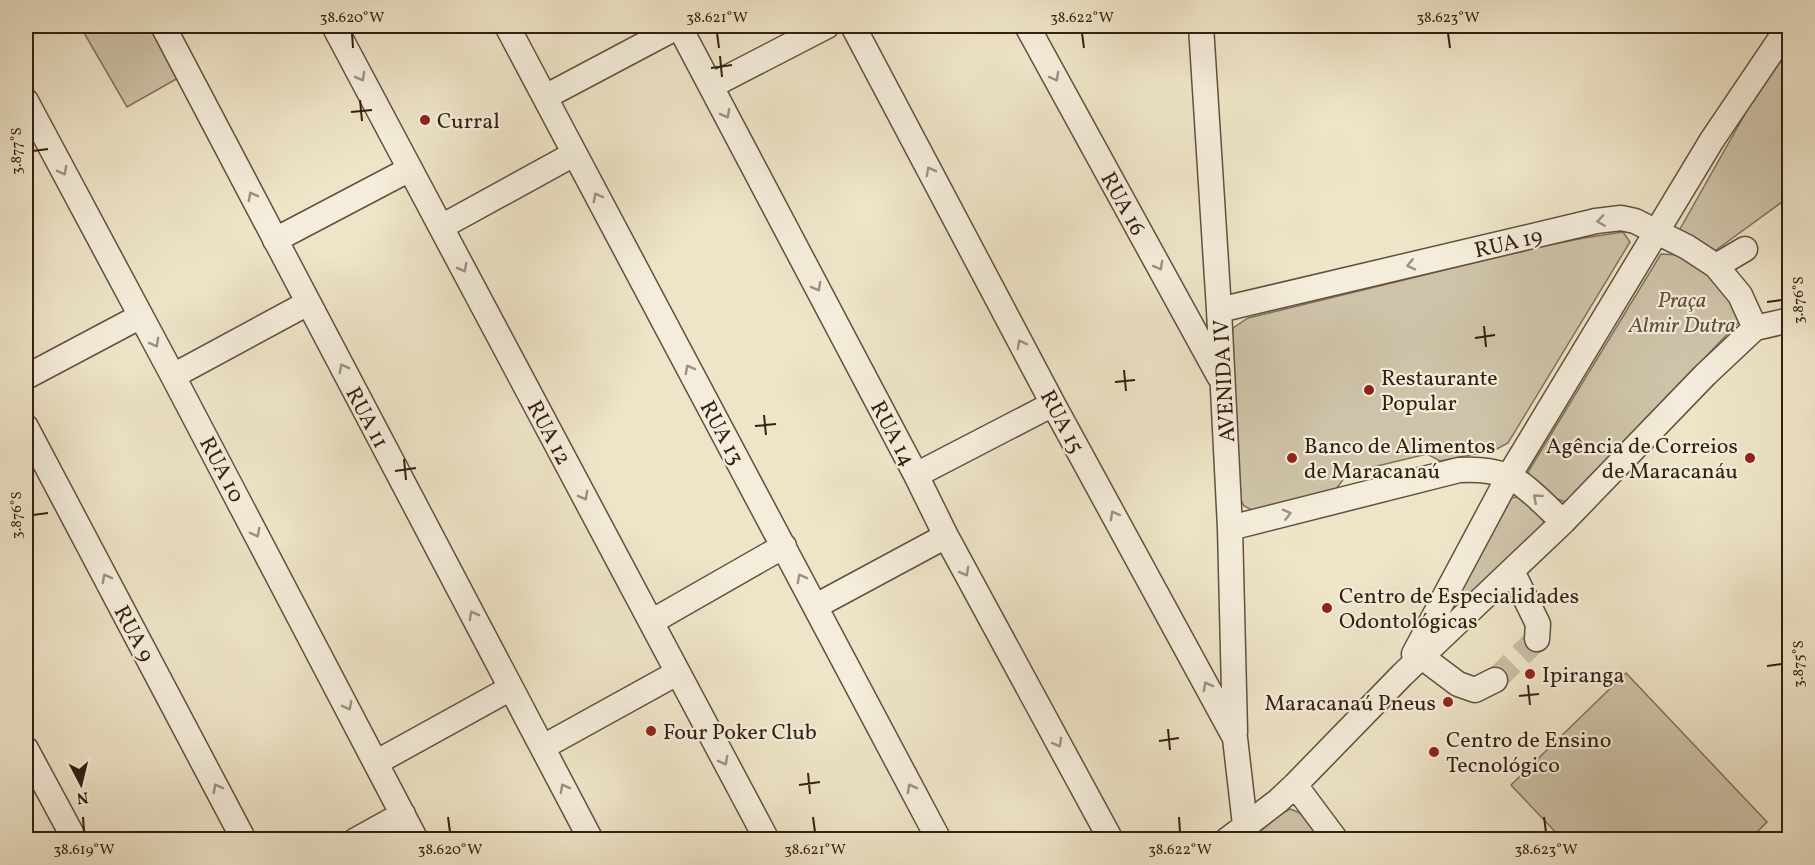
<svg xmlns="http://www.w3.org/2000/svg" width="1815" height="865" viewBox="0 0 1815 865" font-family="Vollkorn,serif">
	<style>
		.green { fill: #cec3a9; stroke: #80715c; stroke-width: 1.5 }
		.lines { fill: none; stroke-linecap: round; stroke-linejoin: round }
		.minor-tunnel { stroke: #c9bda3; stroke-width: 24; stroke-dasharray: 24 12; stroke-linecap: butt }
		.minor-casing { stroke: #62503e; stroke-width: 27 }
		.minor { stroke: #f4eddb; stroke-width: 24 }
		.oneway { stroke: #9d9080 }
		.ticks { fill: none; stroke: #331f10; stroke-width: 2 }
		.poi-dot { fill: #8f2418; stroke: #f4eddb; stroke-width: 2 }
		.labels { text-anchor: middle; stroke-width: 4.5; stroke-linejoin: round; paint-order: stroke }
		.poi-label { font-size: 22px; fill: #331f10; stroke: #f4eddb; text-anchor: start }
		.street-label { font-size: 22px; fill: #331f10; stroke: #f4eddb }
		.park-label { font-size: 22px; font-style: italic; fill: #62503e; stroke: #f4eddb }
		.neatline { fill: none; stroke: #331f10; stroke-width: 2 }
		.ticks-label { font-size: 15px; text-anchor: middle; fill: #331f10 }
	</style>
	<rect width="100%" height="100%" fill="#eee4c8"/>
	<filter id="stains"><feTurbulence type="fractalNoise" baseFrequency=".00333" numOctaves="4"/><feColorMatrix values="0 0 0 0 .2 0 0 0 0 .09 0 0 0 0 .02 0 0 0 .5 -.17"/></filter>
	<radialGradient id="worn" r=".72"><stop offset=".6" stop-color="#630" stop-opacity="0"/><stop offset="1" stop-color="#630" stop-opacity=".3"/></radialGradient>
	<!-- green -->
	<path class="green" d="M80 26H151L180 77 127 107Z
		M1789 36V197L1712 253 1684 239 1680 229Z
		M1623 232 1630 242 1508 443 1495 450 1440 461 1427 454 1348 473 1336 489 1254 511 1244 506 1239 496 1229 343 1233 328 1248 318 1535 248 1584 238Z
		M1661 254 1679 255 1712 273 1735 300 1741 320 1566 502 1542 494 1528 472Z
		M1520 497 1544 516 1543 527 1452 614 1447 611 1509 498Z
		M1626 673 1767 822 1750 839H1562L1511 785Z
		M1290 809 1300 813 1322 839 1250 840 1281 814Z"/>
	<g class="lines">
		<!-- minor-tunnel -->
		<path class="minor-tunnel" d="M1495 680 1537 639"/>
		<defs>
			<path id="minor" d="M163 26 591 840
				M334 26 767 840
				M507 26 939 840
				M679 26 916 475 946 536 1111 840
				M853 26 1053 404 1235 738 1245 825
				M1027 26 1219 376
				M1201 26 1219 310 1230 528 1235 732
				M711 86 827 26
				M545 97 679 26
				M26 101 173 376 416 840
				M441 227 574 154
				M275 240 410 169
				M1716 266 1745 249
				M1219 310 1596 221 1621 218 1635 221 1687 247 1716 266 1740 295 1755 328
				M173 376 308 303
				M26 377 141 316
				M26 427 244 840
				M916 475 1053 404
				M1230 528 1459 470C1476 469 1492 470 1507 476 1523 481 1550 510 1563 522
				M1512 571 1538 624 1537 639
				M816 606 946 536
				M651 622 784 546
				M1414 654 1509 476 1541 423 1712 140 1789 26
				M1422 657 1458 684 1475 690 1495 680
				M543 747 677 673
				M26 749 75 840
				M377 762 511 688
				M1295 785 1336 840
				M356 840 403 814
				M1227 840 1278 801 1295 785 1402 675 1563 522 1705 375 1755 328 1790 320"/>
		</defs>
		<!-- minor casing -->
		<use href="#minor" class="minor-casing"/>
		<!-- minor -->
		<use href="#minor" class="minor"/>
	</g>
	<!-- one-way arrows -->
	<defs><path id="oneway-chevron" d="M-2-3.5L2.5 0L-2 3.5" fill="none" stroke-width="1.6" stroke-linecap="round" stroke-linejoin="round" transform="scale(1.5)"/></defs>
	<g class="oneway">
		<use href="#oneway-chevron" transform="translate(361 77) rotate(62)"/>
		<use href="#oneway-chevron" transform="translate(1055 77) rotate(61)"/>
		<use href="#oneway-chevron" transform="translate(726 114) rotate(62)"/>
		<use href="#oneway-chevron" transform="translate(63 171) rotate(62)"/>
		<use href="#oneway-chevron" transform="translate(930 171) rotate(-118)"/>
		<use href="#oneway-chevron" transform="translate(252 196) rotate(-118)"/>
		<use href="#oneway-chevron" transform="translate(597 197) rotate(-118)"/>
		<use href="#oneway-chevron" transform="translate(1601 221) rotate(172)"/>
		<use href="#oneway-chevron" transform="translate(1411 265) rotate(167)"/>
		<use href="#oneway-chevron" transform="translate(1159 266) rotate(61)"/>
		<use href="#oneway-chevron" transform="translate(463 268) rotate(62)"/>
		<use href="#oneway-chevron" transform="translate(817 287) rotate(62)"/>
		<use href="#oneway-chevron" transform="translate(155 343) rotate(61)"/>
		<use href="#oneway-chevron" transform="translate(1021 344) rotate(-118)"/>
		<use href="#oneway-chevron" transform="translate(343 368) rotate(-118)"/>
		<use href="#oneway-chevron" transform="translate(689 369) rotate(-118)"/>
		<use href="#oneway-chevron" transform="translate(584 496) rotate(62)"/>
		<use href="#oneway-chevron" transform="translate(1537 498) rotate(-139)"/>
		<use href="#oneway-chevron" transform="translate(1287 514) rotate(-14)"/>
		<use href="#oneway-chevron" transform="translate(1114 515) rotate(-119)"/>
		<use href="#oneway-chevron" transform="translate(256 533) rotate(62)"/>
		<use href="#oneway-chevron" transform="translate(965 572) rotate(61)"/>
		<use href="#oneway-chevron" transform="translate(106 578) rotate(-118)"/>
		<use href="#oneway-chevron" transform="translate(801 578) rotate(-118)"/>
		<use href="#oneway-chevron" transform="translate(473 615) rotate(-118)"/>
		<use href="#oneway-chevron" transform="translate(1207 686) rotate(-119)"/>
		<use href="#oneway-chevron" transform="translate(348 706) rotate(62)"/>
		<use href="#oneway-chevron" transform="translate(1058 743) rotate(61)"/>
		<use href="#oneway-chevron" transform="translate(724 761) rotate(62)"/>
		<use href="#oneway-chevron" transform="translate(217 788) rotate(-118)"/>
		<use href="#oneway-chevron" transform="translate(564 788) rotate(-118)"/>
		<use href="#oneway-chevron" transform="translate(911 788) rotate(-118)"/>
	</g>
	<!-- ticks -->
	<path class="ticks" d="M352 33 353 48M717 33 719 48M1082 33 1084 48M1448 33 1450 48M720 56 722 77M711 68 732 65M360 100 362 121M351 112 372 110M33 151 48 149M1767 302 1782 300M1484 326 1486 347M1475 338 1495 335M1124 370 1126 391M1115 382 1135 380M764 415 766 435M755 426 776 424M404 459 406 480M395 471 416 468M33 515 48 513M1767 666 1782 664M1528 685 1530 705M1519 696 1539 694M1168 729 1170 750M1159 741 1179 738M808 773 810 794M799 785 820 782M83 817 84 832M448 817 450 832M813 817 815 832M1179 817 1180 832M1544 817 1546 832"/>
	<!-- markers -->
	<g class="poi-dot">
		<circle cx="425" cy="120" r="6"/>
		<circle cx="1369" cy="390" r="6"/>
		<circle cx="1292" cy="458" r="6"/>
		<circle cx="1750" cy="458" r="6"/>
		<circle cx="1327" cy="608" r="6"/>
		<circle cx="1530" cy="674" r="6"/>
		<circle cx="1448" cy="702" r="6"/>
		<circle cx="651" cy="731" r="6"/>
		<circle cx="1434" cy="752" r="6"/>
	</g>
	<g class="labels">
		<!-- poi labels -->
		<g class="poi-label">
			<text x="437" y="128">Curral</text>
			<text x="1381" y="385">Restaurante<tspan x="1381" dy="25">Popular</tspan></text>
			<text x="1304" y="453">Banco de Alimentos<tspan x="1304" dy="25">de Maracanaú</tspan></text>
			<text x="1738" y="453" text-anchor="end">Agência de Correios<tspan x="1738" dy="25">de Maracanáu</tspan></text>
			<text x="1339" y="603">Centro de Especialidades<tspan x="1339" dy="25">Odontológicas</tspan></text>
			<text x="1542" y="682">Ipiranga</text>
			<text x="1436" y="710" text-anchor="end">Maracanaú Pneus</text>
			<text x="663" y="739">Four Poker Club</text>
			<text x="1446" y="747">Centro de Ensino<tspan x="1446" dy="25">Tecnológico</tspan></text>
		</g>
		<!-- street labels -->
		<g class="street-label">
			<text transform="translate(1124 203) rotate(61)" y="8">RUA 16</text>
			<text transform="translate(1508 242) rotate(-13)" y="8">RUA 19</text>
			<text transform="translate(1223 381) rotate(-93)" y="8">AVENIDA IV</text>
			<text transform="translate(368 417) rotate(62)" y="8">RUA 11</text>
			<text transform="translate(1063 421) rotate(62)" y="8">RUA 15</text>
			<text transform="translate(550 432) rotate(62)" y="8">RUA 12</text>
			<text transform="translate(723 432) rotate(62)" y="8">RUA 13</text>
			<text transform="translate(894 433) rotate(62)" y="8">RUA 14</text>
			<text transform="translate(223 469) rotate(62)" y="8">RUA 10</text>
			<text transform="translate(135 633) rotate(62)" y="8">RUA 9</text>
		</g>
		<!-- park labels -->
		<g class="park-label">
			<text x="1682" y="307">Praça<tspan x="1682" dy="25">Almir Dutra</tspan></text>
		</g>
	</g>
	<!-- margin -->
	<rect width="1815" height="865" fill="none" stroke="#eee4c8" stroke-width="66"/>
	<!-- north arrow -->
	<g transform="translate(81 784) rotate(173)" stroke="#f4eddb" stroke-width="4.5" paint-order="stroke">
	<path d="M0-4.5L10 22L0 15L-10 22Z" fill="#331f10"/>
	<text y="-9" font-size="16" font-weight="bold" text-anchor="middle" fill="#331f10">N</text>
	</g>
	<rect x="33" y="33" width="1749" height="799" class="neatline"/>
	<g class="ticks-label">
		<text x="352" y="22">38.620°W</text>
		<text x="717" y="22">38.621°W</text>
		<text x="1082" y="22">38.622°W</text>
		<text x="1448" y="22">38.623°W</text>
		<text transform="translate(16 151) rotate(-90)" y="5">3.877°S</text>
		<text transform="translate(1798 300) rotate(-90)" y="5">3.876°S</text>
		<text transform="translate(16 515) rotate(-90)" y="5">3.876°S</text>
		<text transform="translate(1798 664) rotate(-90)" y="5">3.875°S</text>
		<text x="84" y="854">38.619°W</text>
		<text x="450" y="854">38.620°W</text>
		<text x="815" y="854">38.621°W</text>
		<text x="1180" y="854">38.622°W</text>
		<text x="1546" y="854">38.623°W</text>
	</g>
	<rect width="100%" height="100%" filter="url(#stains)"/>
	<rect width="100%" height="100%" fill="url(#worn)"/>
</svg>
